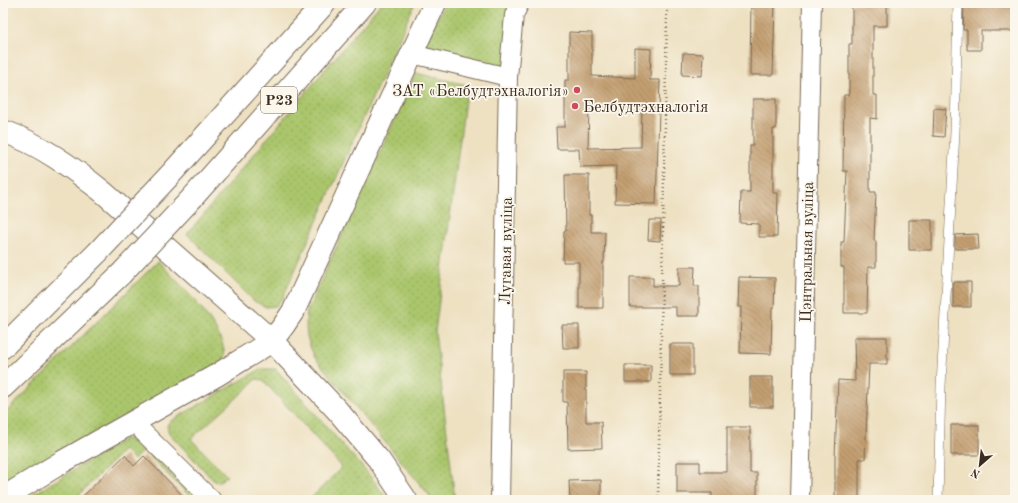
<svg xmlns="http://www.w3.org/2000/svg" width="1018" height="503" viewBox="0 0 1018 503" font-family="'Old Standard TT',serif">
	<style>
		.grass { fill: url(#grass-dots); stroke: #727845 }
		.building { fill: url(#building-back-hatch); fill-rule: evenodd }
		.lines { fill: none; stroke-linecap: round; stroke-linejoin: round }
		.service-casing { stroke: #7a6a57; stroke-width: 10 }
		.minor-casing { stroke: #7a6a57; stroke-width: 20 }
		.tertiary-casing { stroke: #7a6a57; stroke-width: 24 }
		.trunk-casing { stroke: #7a6a57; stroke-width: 24 }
		.path { stroke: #7a6a57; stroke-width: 2.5; stroke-dasharray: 1 3; stroke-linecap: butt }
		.service { stroke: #fff; stroke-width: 9 }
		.minor { stroke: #fff; stroke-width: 18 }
		.tertiary { stroke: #fff; stroke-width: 22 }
		.trunk { stroke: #fff; stroke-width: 22 }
		.trunk-bridge-casing { stroke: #7a6a57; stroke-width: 24; stroke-linecap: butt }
		.trunk-bridge { stroke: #fff; stroke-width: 22 }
		.poi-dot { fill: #d1495b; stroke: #fbf7ec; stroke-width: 1.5 }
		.labels { text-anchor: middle; stroke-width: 3.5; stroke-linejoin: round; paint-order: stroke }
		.shield { fill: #fbf7ec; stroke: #75685c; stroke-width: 1 }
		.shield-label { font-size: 15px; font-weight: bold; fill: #3b2a1e }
		.poi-label { font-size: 16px; fill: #3b2a1e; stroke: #fbf7ec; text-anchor: end }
		.street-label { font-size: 16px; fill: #3b2a1e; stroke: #fbf7ec }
	</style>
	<defs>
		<pattern id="grass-dots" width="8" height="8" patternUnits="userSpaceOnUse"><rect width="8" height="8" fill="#aac66c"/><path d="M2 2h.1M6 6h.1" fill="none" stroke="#93aa5d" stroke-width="1.8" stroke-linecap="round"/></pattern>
		<pattern id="building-back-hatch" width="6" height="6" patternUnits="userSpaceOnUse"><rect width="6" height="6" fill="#c39f71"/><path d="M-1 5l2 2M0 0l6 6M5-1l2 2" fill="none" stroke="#a0825c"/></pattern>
	</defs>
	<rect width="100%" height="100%" fill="#fbf7ec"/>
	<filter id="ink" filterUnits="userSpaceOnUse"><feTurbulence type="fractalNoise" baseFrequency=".025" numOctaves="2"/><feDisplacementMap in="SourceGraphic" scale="8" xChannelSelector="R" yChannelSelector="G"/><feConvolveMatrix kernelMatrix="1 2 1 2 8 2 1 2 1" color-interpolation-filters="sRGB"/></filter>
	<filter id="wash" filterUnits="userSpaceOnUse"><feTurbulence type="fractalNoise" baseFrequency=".012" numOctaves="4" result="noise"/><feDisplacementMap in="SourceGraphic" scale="16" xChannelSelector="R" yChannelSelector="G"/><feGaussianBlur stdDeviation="0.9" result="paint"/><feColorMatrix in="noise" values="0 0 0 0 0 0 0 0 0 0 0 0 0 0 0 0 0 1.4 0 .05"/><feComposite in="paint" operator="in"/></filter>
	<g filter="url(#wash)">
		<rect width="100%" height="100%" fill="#eee1c2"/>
		<!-- grass -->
		<path class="grass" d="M381 3H415L283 297 276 306 266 307 254 301 187 234Z
			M445 3H517L506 71 421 50Z
			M416 73 467 85 435 332 455 500H431L429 495 315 358C306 338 305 332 307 311Z
			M158 261C177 282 231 332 224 361L3 486V415Z
			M261 369H276L371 477 388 500H369L368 499 366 500H309L342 467 263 380 255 379 252 384 191 439 227 476 220 481 215 482 169 433 167 426 169 422Z
			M126 438 132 441 137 439 197 500H193L143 450 134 460 124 450 74 500H24Z"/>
		<g id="blocks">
			<!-- building -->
			<path class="building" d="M751 3H775L773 75H750Z
				M852 3H887V26H873V95H877V119L870 118V192H876L874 241H876V267H868L867 313H844V267H841V242H844L847 171H843L844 95H849V44H852Z
				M964 3H1015V31H981V50H967V30H963Z
				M569 32 592 33V76L635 78V48L651 49 650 80H660L656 204 615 203 616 166 580 167 579 149H557L556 127H565V80H569ZM589 106 642 108 641 147 588 148Z
				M683 53 703 54 702 76 682 75Z
				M753 99H776V129H773V193H778L777 237H759V224L740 223 741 192H750V145H753Z
				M934 108 946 109 944 137 933 136Z
				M565 175H589V215H591V232H605L604 262H603V308H579V262H563L564 231H566Z
				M649 220H661L660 241 648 240Z
				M909 220H932V250H909Z
				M978 234 979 249H955V235Z
				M679 267H695L694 286H699V316H676V307H630V277H653V286H679Z
				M739 277 775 278 774 308H772L771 354 740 353 741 307H738Z
				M953 282H971V307H953Z
				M562 325H579V348H563Z
				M854 337H887V364H869L865 459H859V500H835V458L838 380 855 381Z
				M670 344H693V375H670Z
				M625 365H651V382H625Z
				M563 372H586V422H601L602 448 568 449 567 402H563Z
				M750 377H773V407H750Z
				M951 425H979V455H951Z
				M727 427H750V473H757V500H712V493H677V462H700V472H727Z
				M125 455 134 466 144 456 187 500H79Z
				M601 480V500H570L569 481Z"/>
		</g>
	</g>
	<g filter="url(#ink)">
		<use href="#blocks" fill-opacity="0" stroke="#7a6a57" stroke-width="1"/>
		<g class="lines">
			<defs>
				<path id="service" d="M938 500 941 386 955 132 958 3"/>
				<path id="minor" d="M412 54 508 77
					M135 421 143 432 212 500
					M500 500 508 77 514 15 520 3
					M800 500 812 3"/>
				<path id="tertiary" d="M3 131C40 144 73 168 103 192L272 341 337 410 379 460 406 500
					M3 498 62 462 217 375 272 341 284 325 294 310 435 3"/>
				<path id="trunk" d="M169 176 325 3
					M193 197 365 3
					M3 347 98 252
					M3 387 121 274"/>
			</defs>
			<!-- service casing -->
			<use href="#service" class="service-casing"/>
			<!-- minor casing -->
			<use href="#minor" class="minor-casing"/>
			<!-- tertiary casing -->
			<use href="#tertiary" class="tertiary-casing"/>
			<!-- trunk casing -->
			<use href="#trunk" class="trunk-casing"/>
			<!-- path -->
			<path class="path" d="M658 500 667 12 669 3"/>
			<!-- service -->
			<use href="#service" class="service"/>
			<!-- minor -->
			<use href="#minor" class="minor"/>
			<!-- tertiary -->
			<use href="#tertiary" class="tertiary"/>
			<!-- trunk -->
			<use href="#trunk" class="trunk"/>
			<defs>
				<path id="trunk-bridge" d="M98 252 169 176
					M121 274 193 197"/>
			</defs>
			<!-- trunk-bridge casing -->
			<use href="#trunk-bridge" class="trunk-bridge-casing"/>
			<!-- trunk-bridge -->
			<use href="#trunk-bridge" class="trunk-bridge"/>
		</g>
	</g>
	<!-- markers -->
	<g class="poi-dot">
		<circle cx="577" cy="90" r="4"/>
		<circle cx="575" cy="106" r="4"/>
	</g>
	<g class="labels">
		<!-- shield labels -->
		<rect class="shield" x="261" y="87" width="36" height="26" rx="3"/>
		<g class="shield-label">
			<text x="279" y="105">Р23</text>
		</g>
		<!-- poi labels -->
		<g class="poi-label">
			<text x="569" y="96">ЗАТ «Белбудтэхналогія»</text>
			<text x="583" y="112" text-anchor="start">Белбудтэхналогія</text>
		</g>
		<!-- street labels -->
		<g class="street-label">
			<text transform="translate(505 251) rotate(-89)" y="6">Лугавая вуліца</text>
			<text transform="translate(806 252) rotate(-89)" y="6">Цэнтральная вуліца</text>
		</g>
	</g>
	<!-- margin -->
	<rect width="1018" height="503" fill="none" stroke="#fbf7ec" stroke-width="16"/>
	<!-- north arrow -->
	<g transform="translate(980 465) rotate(208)" stroke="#fbf7ec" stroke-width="3" paint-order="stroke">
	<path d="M0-3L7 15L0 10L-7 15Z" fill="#3b2a1e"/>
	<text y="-6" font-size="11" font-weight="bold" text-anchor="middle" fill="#3b2a1e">N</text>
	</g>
</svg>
